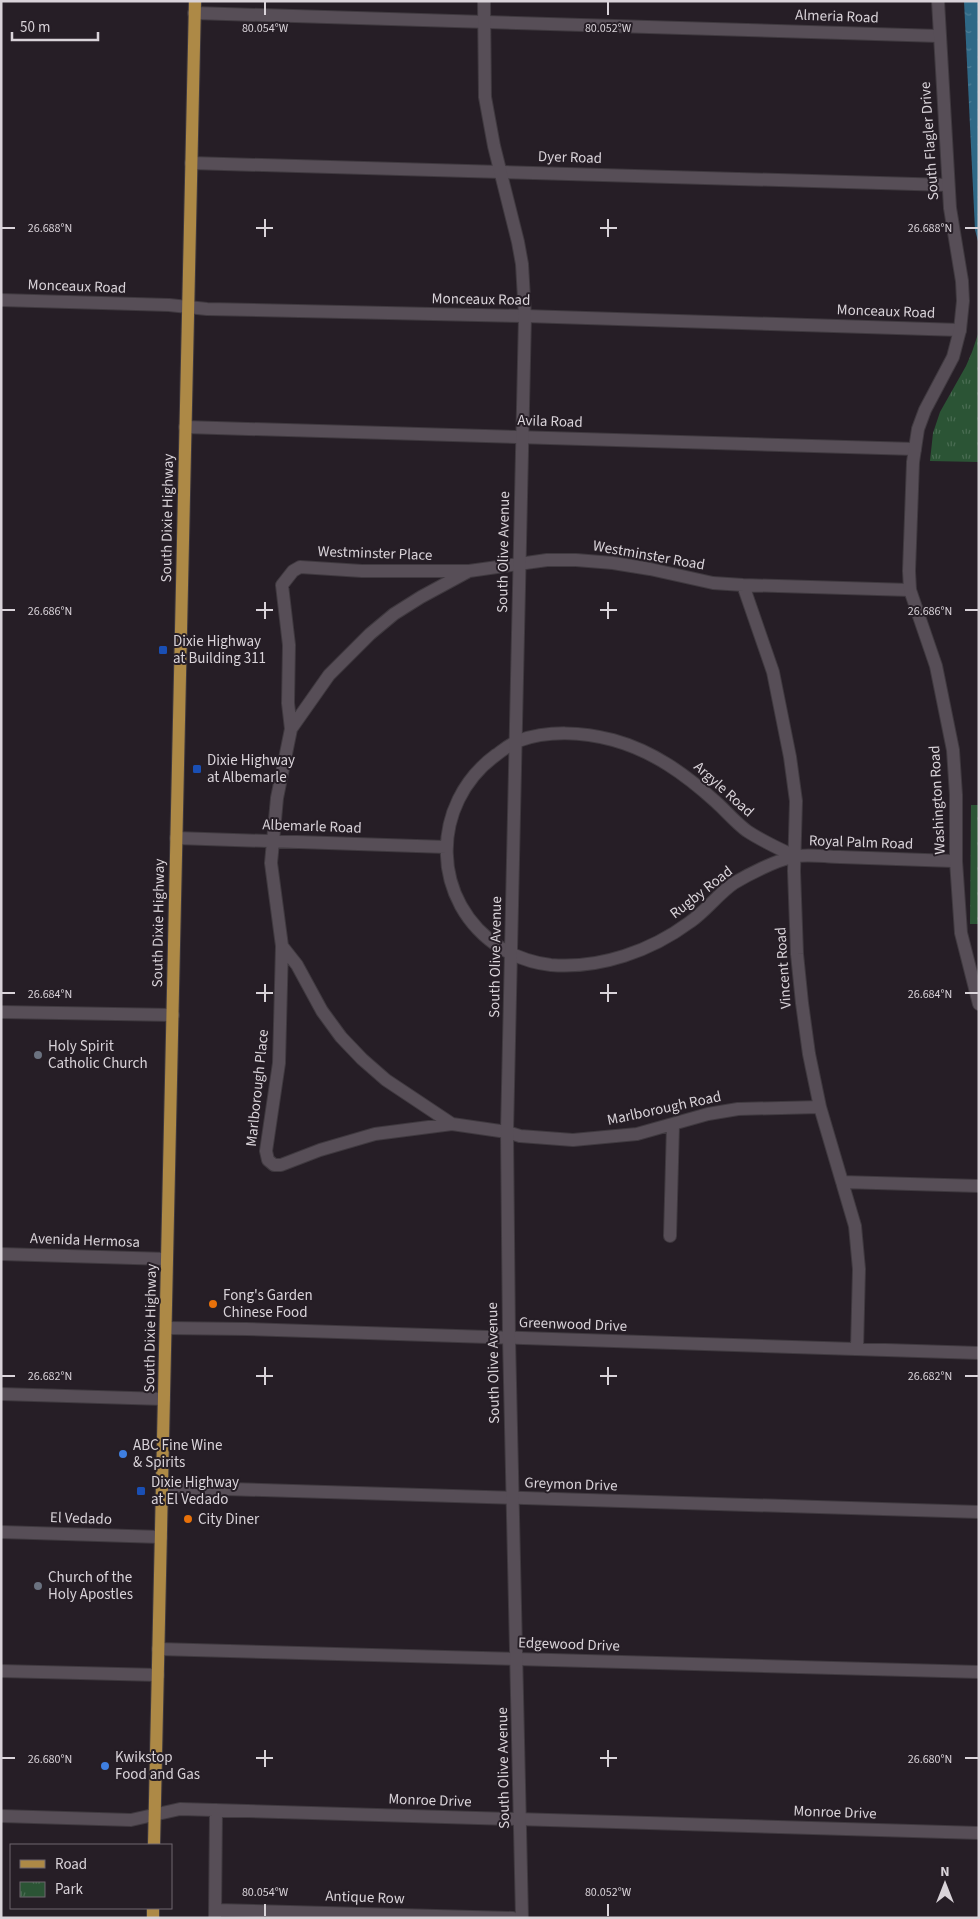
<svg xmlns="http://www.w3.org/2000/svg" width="980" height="1919" viewBox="0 0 980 1919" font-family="'Source Sans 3',sans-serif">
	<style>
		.park { fill: url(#park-tufts) }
		.water { fill: url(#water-ripples) }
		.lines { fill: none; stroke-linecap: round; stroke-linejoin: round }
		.street-casing { stroke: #3f393f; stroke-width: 14 }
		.secondary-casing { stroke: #3f393f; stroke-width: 14 }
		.primary-casing { stroke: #3f393f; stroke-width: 14 }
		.street { stroke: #574e57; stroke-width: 12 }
		.secondary { stroke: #574e57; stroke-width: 12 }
		.primary { stroke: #ad8946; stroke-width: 12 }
		.ticks { fill: none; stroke: #d9d3d9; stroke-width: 2 }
		.transit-dot { fill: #1a4fb4; stroke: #261e26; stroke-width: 2 }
		.worship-dot { fill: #6b7280; stroke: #261e26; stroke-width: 2 }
		.food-dot { fill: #e8710a; stroke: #261e26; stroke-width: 2 }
		.shop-dot { fill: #3f7fe0; stroke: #261e26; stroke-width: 2 }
		.labels { text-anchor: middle; stroke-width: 4; stroke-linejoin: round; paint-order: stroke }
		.street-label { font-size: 15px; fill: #d9d3d9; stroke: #261e26 }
		.poi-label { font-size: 15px; fill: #d9d3d9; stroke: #261e26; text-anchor: start }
		.ticks-label { font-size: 12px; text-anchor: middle; fill: #d9d3d9; stroke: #261e26; stroke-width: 4; stroke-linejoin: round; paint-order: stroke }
	</style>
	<defs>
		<pattern id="park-tufts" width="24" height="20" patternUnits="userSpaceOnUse" patternTransform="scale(1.25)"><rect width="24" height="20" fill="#2b5435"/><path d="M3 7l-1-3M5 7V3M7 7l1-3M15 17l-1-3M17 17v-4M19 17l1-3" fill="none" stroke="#496c52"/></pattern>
		<pattern id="water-ripples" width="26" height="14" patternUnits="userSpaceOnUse" patternTransform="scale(1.25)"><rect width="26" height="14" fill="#2e6886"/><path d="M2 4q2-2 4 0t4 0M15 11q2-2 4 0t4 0" fill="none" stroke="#4c7d96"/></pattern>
	</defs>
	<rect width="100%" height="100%" fill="#261e26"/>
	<!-- park -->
	<path class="park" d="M979 331V462L930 461 933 433 940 412 966 366 972 352Z
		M971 805H979V924H970Z"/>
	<!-- water -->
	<path class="water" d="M964 1H979V245L975 230Z"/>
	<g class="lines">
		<defs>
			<path id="street" d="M194 13 939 36
				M191 163 948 185
				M1 300 169 305 207 309 525 316 960 330
				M185 427 915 449
				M743 585 773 672 790 757 796 801 794 871 797 954 802 1003 809 1054 820 1107 855 1226 859 1269 857 1349
				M291 729 288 703 289 645 282 585 293 571 300 567 362 571H467
				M176 838 446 847
				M794 856C778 848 762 841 747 831 736 823 726 811 716 802 685 774 653 751 613 740 583 732 548 730 518 741 510 744 503 750 496 755 429 804 430 903 501 948 516 957 533 963 551 965 600 969 651 951 690 922 706 911 718 894 734 883 749 874 775 861 792 857 806 853 825 857 840 857 878 858 917 860 956 861
				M282 946 279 1063 266 1151 268 1160 274 1165H281L320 1150 375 1134 452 1124
				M1 1012 173 1015
				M820 1107 738 1109 708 1114 637 1134 573 1140 520 1136 507 1132 452 1124 386 1080 362 1059 341 1037 322 1011 297 965 282 946 271 863 277 798 291 729 329 675 370 634 394 614 421 597 469 571 547 560H576L613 563 650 569 713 583 743 585 910 590
				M842 1182 979 1186
				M670 1236 673 1125
				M1 1254 167 1259
				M166 1328 246 1329 979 1353
				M1 1394 164 1399
				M162 1487 979 1512
				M1 1532 161 1537
				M158 1649 979 1672
				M1 1671 158 1675
				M1 1816 131 1820 180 1809 979 1833
				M216 1910 513 1918
				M215 1918 216 1810"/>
			<path id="secondary" d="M484 1 485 97 494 146 518 242 522 264 525 316 507 1132 509 1338 522 1918
				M938 1 950 208 962 281 963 301 960 330 953 357 925 410 918 429 913 462 909 571 910 590 936 666 953 750 956 795V861L961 933 979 1004"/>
			<path id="primary" d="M154 1845 195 1
				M153 1918V1908"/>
		</defs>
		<!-- street casing -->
		<use href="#street" class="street-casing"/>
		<!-- secondary casing -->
		<use href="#secondary" class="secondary-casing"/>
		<!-- primary casing -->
		<use href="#primary" class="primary-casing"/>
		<!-- street -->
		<use href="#street" class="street"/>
		<!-- secondary -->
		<use href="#secondary" class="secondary"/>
		<!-- primary -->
		<use href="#primary" class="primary"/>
	</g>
	<!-- ticks -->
	<path class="ticks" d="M265 2V15M608 2V15M265 219V237M608 219V237M2 228H15M256 228H273M600 228H617M965 228H978M265 602V619M608 602V619M2 610H15M256 610H273M600 610H617M965 610H978M265 984V1002M608 984V1002M2 993H15M256 993H273M600 993H617M965 993H978M265 1367V1385M608 1367V1385M2 1376H15M256 1376H273M600 1376H617M965 1376H978M265 1750V1767M608 1750V1767M2 1758H15M256 1758H273M600 1758H617M965 1758H978M265 1904V1916M608 1904V1916"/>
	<!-- markers -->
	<g class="transit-dot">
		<rect x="158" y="645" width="10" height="10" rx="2.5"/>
		<rect x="192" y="764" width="10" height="10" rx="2.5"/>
		<rect x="136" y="1486" width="10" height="10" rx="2.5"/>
	</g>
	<g class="worship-dot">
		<circle cx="38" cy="1055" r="5"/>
		<circle cx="38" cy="1586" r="5"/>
	</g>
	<g class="food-dot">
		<circle cx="213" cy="1304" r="5"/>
		<circle cx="188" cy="1519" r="5"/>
	</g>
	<g class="shop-dot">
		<circle cx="123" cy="1454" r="5"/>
		<circle cx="105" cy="1766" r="5"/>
	</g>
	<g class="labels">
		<!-- street labels -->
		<g class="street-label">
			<text transform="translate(837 16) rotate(2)" y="5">Almeria Road</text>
			<text transform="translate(929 141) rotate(-94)" y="5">South Flagler Drive</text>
			<text transform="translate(570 157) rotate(2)" y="5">Dyer Road</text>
			<text transform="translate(77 286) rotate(2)" y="5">Monceaux Road</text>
			<text transform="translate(481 299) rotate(1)" y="5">Monceaux Road</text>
			<text transform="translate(886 311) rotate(2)" y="5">Monceaux Road</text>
			<text transform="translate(550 421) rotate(2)" y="5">Avila Road</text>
			<text transform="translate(167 518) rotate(-89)" y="5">South Dixie Highway</text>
			<text transform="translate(503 552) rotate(-89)" y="5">South Olive Avenue</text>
			<text transform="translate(375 553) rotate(2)" y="5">Westminster Place</text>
			<text transform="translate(649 555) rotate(10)" y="5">Westminster Road</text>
			<text transform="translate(724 789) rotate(42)" y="5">Argyle Road</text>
			<text transform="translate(937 800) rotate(-93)" y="5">Washington Road</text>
			<text transform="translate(312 826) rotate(2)" y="5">Albemarle Road</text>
			<text transform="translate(861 842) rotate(2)" y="5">Royal Palm Road</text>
			<text transform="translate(701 892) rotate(-38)" y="5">Rugby Road</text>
			<text transform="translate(158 923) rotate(-89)" y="5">South Dixie Highway</text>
			<text transform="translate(495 957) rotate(-89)" y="5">South Olive Avenue</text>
			<text transform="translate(783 968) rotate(-94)" y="5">Vincent Road</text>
			<text transform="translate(257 1088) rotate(-84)" y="5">Marlborough Place</text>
			<text transform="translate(664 1108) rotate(-12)" y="5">Marlborough Road</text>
			<text transform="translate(85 1240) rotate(2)" y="5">Avenida Hermosa</text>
			<text transform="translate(573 1324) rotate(2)" y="5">Greenwood Drive</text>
			<text transform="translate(150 1328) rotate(-89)" y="5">South Dixie Highway</text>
			<text transform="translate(493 1363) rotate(-91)" y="5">South Olive Avenue</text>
			<text transform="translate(571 1484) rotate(2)" y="5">Greymon Drive</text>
			<text transform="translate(81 1518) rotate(2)" y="5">El Vedado</text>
			<text transform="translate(569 1644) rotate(2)" y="5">Edgewood Drive</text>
			<text transform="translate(503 1768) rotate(-91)" y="5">South Olive Avenue</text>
			<text transform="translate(430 1800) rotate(2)" y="5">Monroe Drive</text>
			<text transform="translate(835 1812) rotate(2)" y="5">Monroe Drive</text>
			<text transform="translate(365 1897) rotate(2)" y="5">Antique Row</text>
		</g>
		<!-- poi labels -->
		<g class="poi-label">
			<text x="173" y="646">Dixie Highway<tspan x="173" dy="17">at Building 311</tspan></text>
			<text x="207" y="765">Dixie Highway<tspan x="207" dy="17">at Albemarle</tspan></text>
			<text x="48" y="1051">Holy Spirit<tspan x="48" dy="17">Catholic Church</tspan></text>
			<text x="223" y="1300">Fong's Garden<tspan x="223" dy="17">Chinese Food</tspan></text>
			<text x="133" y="1450">ABC Fine Wine<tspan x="133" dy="17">&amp; Spirits</tspan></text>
			<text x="151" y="1487">Dixie Highway<tspan x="151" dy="17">at El Vedado</tspan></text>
			<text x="198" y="1524">City Diner</text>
			<text x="48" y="1582">Church of the<tspan x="48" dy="17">Holy Apostles</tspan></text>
			<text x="115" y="1762">Kwikstop<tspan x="115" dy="17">Food and Gas</tspan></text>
		</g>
	</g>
	<g class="ticks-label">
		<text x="265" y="32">80.054°W</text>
		<text x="608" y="32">80.052°W</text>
		<text x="50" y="232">26.688°N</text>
		<text x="930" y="232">26.688°N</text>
		<text x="50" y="615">26.686°N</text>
		<text x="930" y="615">26.686°N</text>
		<text x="50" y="998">26.684°N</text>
		<text x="930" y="998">26.684°N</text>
		<text x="50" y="1380">26.682°N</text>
		<text x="930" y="1380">26.682°N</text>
		<text x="50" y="1763">26.680°N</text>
		<text x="930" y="1763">26.680°N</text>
		<text x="265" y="1896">80.054°W</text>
		<text x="608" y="1896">80.052°W</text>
	</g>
	<!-- border -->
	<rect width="980" height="1919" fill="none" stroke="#d9d3d9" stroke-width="5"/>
	<!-- legend -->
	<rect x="10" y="1844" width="162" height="65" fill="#261e26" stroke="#6e666e"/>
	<rect x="20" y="1860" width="25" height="8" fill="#ad8946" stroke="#6e666e"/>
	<text x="55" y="1869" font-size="15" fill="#d9d3d9">Road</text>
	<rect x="20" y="1882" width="25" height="15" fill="url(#park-tufts)" stroke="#6e666e"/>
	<text x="55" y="1894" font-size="15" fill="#d9d3d9">Park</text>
	<!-- north arrow -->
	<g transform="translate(945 1884)" stroke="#261e26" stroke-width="4" paint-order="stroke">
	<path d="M0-4L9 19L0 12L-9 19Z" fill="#d9d3d9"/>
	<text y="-8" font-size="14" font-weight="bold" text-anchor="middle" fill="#d9d3d9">N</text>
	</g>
	<!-- scale -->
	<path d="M12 32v8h86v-8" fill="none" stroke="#d9d3d9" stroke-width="2.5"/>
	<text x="20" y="32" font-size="15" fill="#d9d3d9" stroke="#261e26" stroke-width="4" paint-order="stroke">50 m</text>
</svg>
